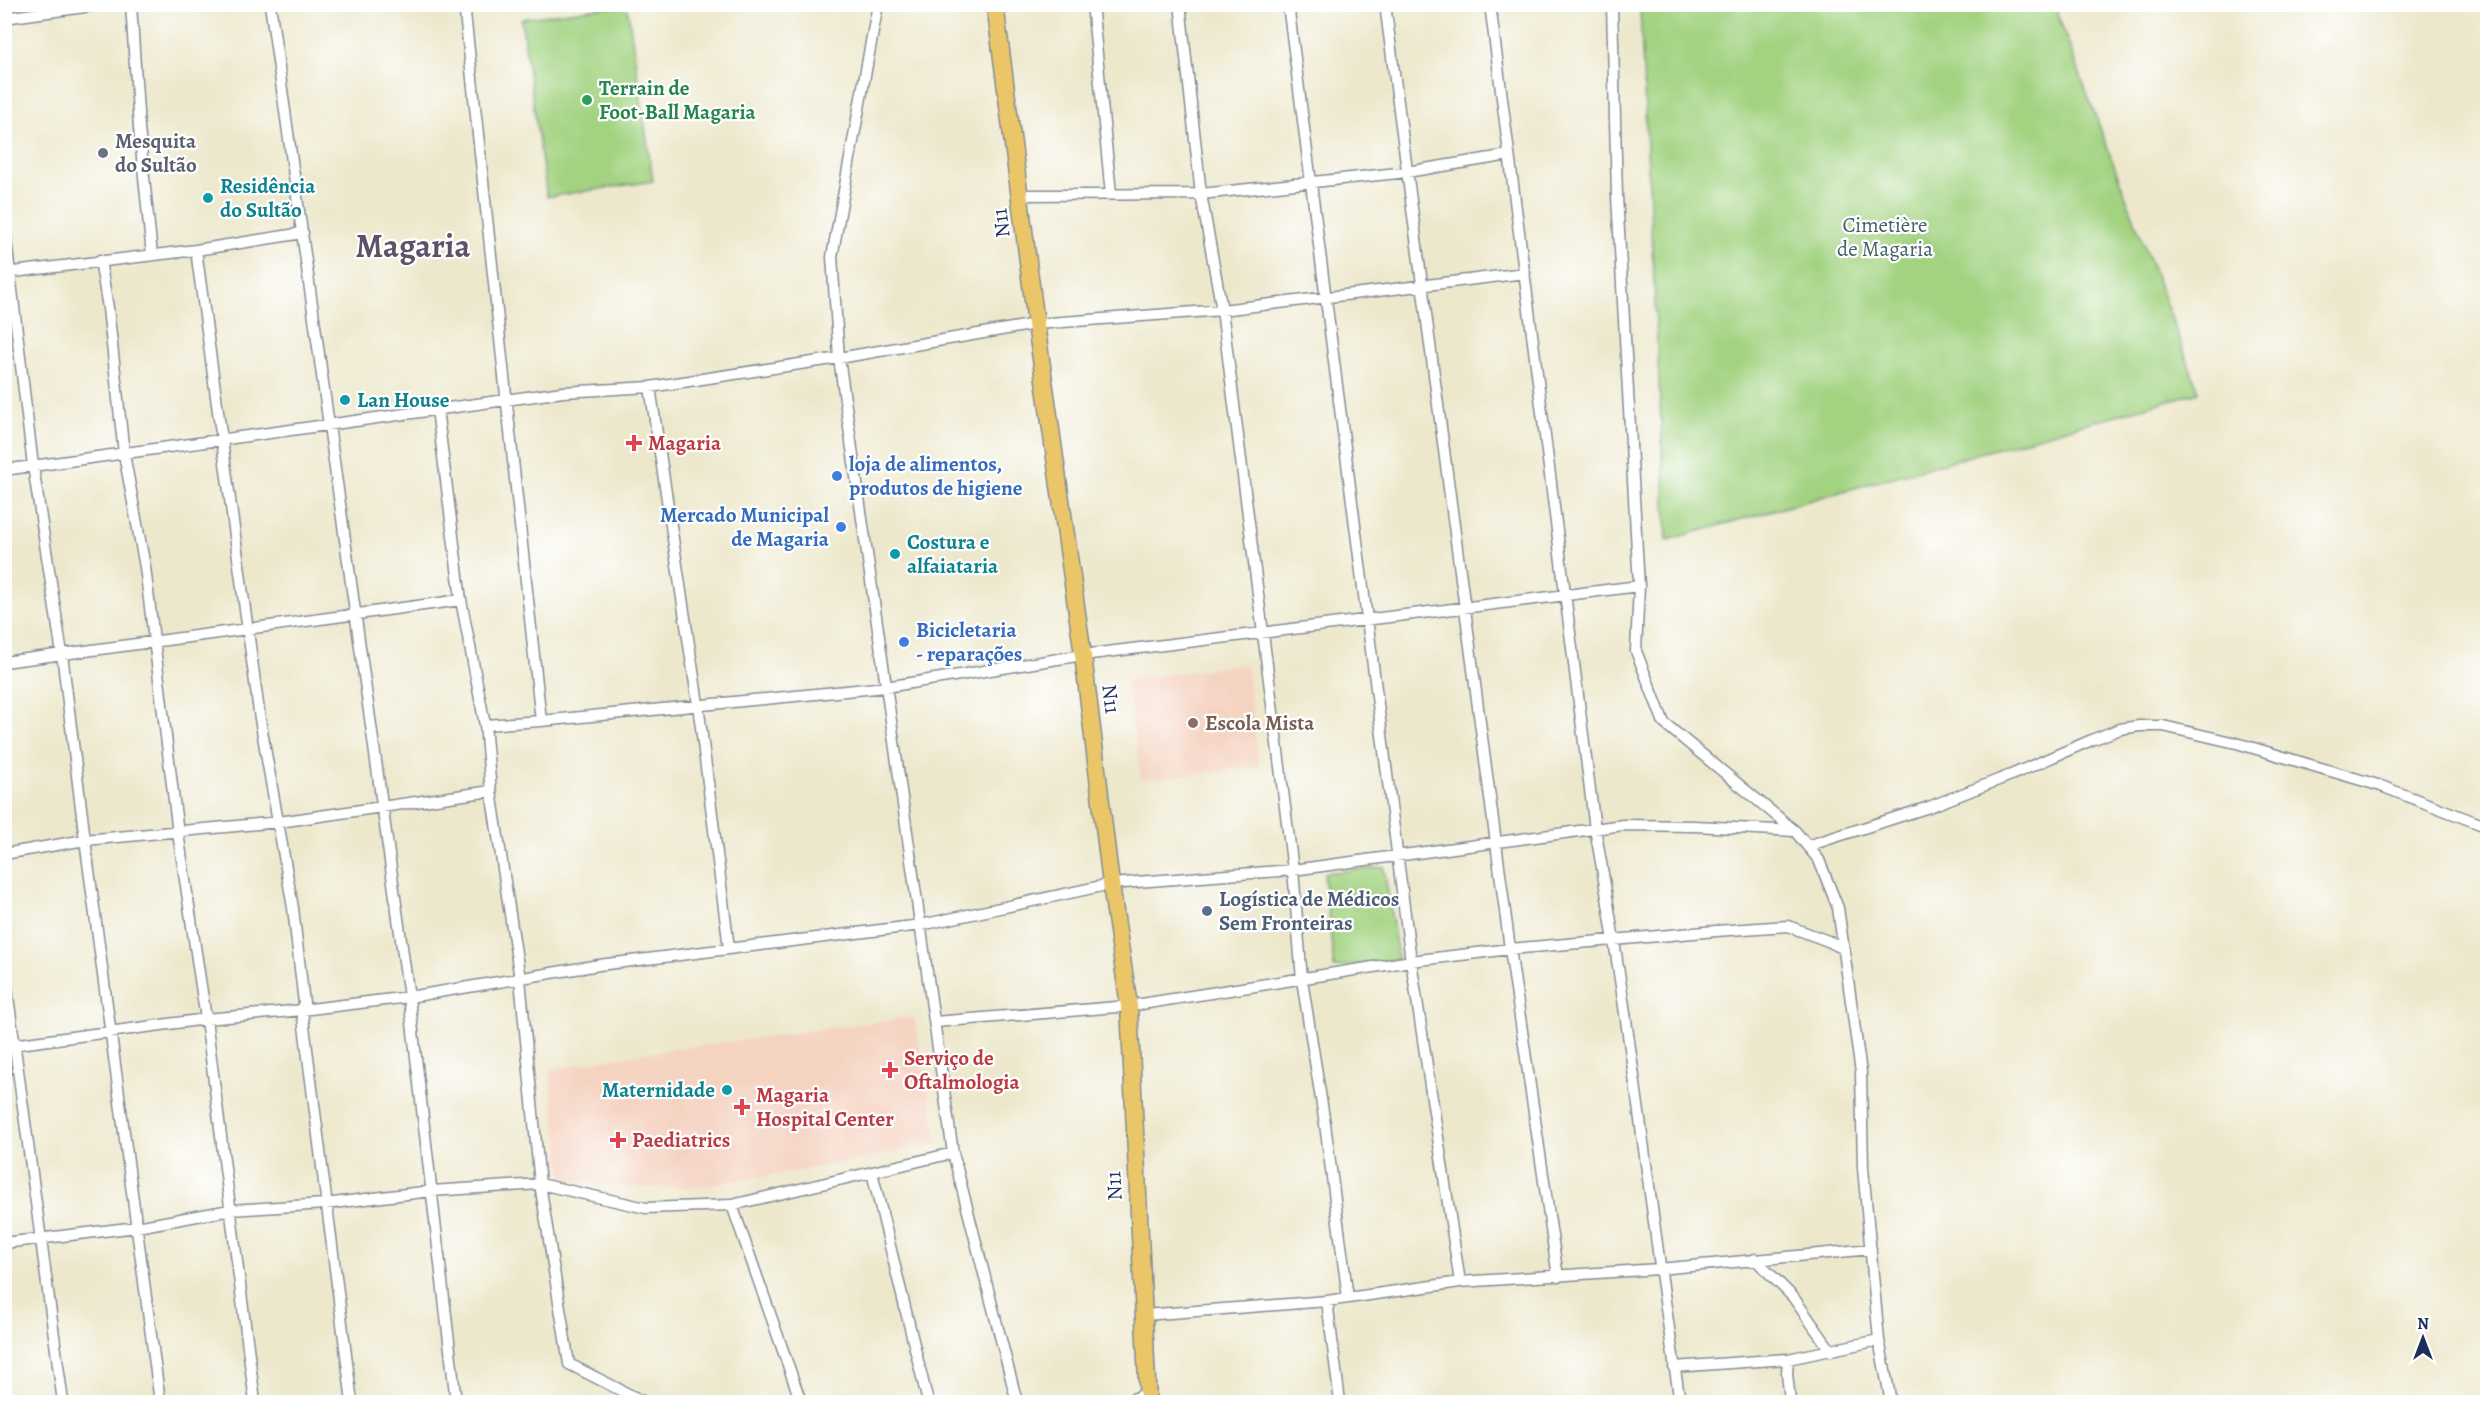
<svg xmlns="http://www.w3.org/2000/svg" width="2492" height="1407" viewBox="0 0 2492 1407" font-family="Alegreya,serif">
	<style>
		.built { fill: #f5d3c1 }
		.green { fill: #a3d381; stroke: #5f8170; stroke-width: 1.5 }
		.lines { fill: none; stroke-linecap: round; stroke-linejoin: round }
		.minor-casing { stroke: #848c95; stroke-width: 13 }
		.primary-casing { stroke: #848c95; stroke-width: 19 }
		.minor { stroke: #fff; stroke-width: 10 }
		.primary { stroke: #ebc669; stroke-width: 16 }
		.leisure-dot { fill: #2e9e5b; stroke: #fff; stroke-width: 2 }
		.worship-dot { fill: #6b7280; stroke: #fff; stroke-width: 2 }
		.culture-dot { fill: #0f9aa8; stroke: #fff; stroke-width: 2 }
		.health-dot { fill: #e0444e; stroke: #fff; stroke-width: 2 }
		.shop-dot { fill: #3f7fe0; stroke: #fff; stroke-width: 2 }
		.education-dot { fill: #8d6e63; stroke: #fff; stroke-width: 2 }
		.service-dot { fill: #5c6f8a; stroke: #fff; stroke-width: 2 }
		.labels { text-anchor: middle; stroke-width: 4.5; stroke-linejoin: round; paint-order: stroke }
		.leisure-label { font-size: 21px; font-weight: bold; fill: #27864d; stroke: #fff; text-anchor: start }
		.worship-label { font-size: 21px; font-weight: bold; fill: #5b616d; stroke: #fff; text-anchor: start }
		.culture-label { font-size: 21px; font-weight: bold; fill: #0d838f; stroke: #fff; text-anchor: start }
		.street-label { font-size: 21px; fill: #1b2f5e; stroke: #fff }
		.park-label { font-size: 21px; fill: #446068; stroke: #fff }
		.health-label { font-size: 21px; font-weight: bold; fill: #be3a42; stroke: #fff; text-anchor: start }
		.shop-label { font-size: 21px; font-weight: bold; fill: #366cbe; stroke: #fff; text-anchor: start }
		.education-label { font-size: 21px; font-weight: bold; fill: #785e54; stroke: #fff; text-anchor: start }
		.service-label { font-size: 21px; font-weight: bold; fill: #4e5e75; stroke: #fff; text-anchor: start }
		.town-label { font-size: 33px; font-weight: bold; fill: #5f5166; stroke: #fff }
	</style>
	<rect width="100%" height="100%" fill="#fff"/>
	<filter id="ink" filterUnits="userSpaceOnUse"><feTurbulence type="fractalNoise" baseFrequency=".0167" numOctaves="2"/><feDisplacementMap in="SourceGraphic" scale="12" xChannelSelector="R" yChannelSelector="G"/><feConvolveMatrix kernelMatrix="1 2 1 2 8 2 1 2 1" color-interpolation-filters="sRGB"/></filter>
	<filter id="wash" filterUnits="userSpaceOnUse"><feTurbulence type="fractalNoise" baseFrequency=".008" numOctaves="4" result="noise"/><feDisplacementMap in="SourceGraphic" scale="24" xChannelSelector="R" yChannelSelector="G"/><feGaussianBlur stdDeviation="1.35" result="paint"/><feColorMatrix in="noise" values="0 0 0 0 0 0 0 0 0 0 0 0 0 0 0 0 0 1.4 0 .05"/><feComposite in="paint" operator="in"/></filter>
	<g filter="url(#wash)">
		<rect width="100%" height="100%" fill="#ede8cc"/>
		<!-- built -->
		<path class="built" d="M1246 664 1259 766 1141 780 1126 680Z
			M914 1017 938 1144 805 1170 689 1188 625 1187 563 1180 549 1070 643 1053Z"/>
		<!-- green -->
		<path class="green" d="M620 5H627L653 181 547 197 521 19Z
			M1675 5H2054L2199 392 1667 540 1640 10Z
			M1384 867 1398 959 1334 968 1324 873Z"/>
	</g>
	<g filter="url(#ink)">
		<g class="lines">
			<defs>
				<path id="minor" d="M131 4 139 128 152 255
					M270 4 409 997 456 1402
					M464 4 541 721 886 687 1083 655 1639 586
					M878 4 832 257 839 358 953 1153 1017 1402
					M1092 4 1111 194
					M1180 4 1201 194 1222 310 1293 870 1302 980 1325 1124 1348 1298
					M1288 4 1411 961 1460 1282
					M1385 4 1510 949 1558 1277
					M1490 4 1595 829C1630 1019 1650 1211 1680 1402
					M1612 4 1617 196 1639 586 1636 651 1664 723 1795 831 1819 860 1838 908 1861 1073 1863 1168 1879 1340 1891 1402
					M4 18 107 4
					M1021 195 1201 194 1407 172 1509 155
					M4 223 33 466 62 654 85 840 160 1402
					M196 250 260 719 293 908 304 1003 302 1010 352 1402
					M100 260 108 308 124 454 145 567 178 833 206 1019 255 1402
					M5 273 196 250 303 233
					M650 387 698 704 729 948
					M4 470 563 392 650 387 839 358 1036 324 1222 310 1525 273
					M4 662 461 600
					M485 725 541 721
					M1807 846 1929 807 2011 775 2094 739 2120 729 2139 726H2163L2240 744 2381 786 2488 827
					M4 854 85 840 279 822 491 791
					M4 967 63 1402
					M935 1022 1129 1006 1411 961 1510 949 1716 931 1788 926 1828 941 1844 949
					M4 1046 206 1019 302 1010 409 997 599 965 921 925 1111 884 1293 870 1623 825 1694 826 1795 831
					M872 1172 928 1402
					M732 1205 801 1402
					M4 1243 137 1227 230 1210 325 1204 431 1191 540 1184 520 979 491 791 485 725 461 600 437 409
					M1755 1259 1793 1297 1831 1351
					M1327 1301 1340 1402
					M1144 1315 1327 1301 1460 1282 1659 1269 1871 1249
					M1788 1359 1787 1373 1790 1402
					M1674 1367 1788 1359 1879 1340
					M644 1402 569 1364 540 1184 646 1208 732 1205 953 1153
					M1126 1402 1147 1393"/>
				<path id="primary" d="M995 4 1036 324 1083 655 1111 884 1129 1006 1148 1402"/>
			</defs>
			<!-- minor casing -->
			<use href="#minor" class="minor-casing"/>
			<!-- primary casing -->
			<use href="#primary" class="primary-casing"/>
			<!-- minor -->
			<use href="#minor" class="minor"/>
			<!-- primary -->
			<use href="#primary" class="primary"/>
		</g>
	</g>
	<!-- markers -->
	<circle class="leisure-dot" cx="587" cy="100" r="6"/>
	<circle class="worship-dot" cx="103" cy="153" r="6"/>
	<g class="culture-dot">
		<circle cx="208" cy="198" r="6"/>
		<circle cx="345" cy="400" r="6"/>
		<circle cx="895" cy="554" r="6"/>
		<circle cx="727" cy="1090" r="6"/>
	</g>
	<g class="health-dot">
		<path d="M631 434h6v6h6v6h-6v6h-6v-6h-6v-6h6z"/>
		<path d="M887 1061h6v6h6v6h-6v6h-6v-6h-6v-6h6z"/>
		<path d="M739 1098h6v6h6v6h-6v6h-6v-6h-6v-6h6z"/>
		<path d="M615 1131h6v6h6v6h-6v6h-6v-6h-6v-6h6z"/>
	</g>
	<g class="shop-dot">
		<circle cx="837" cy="476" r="6"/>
		<circle cx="841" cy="527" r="6"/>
		<circle cx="904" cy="642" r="6"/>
	</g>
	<circle class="education-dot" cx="1193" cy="723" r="6"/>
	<circle class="service-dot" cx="1207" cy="911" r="6"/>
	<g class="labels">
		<!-- leisure labels -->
		<g class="leisure-label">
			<text x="599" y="95">Terrain de<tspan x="599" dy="24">Foot-Ball Magaria</tspan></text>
		</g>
		<!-- worship labels -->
		<g class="worship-label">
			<text x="115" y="148">Mesquita<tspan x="115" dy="24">do Sultão</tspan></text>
		</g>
		<!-- culture labels -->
		<g class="culture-label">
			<text x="220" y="193">Residência<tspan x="220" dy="24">do Sultão</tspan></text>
			<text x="357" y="407">Lan House</text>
			<text x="907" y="549">Costura e<tspan x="907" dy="24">alfaiataria</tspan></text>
			<text x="715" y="1097" text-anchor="end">Maternidade</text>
		</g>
		<!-- street labels -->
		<g class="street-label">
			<text transform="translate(1001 223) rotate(-97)" y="7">N11</text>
			<text transform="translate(1111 699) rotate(83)" y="7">N11</text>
			<text transform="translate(1114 1186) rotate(-93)" y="7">N11</text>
		</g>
		<!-- park labels -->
		<g class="park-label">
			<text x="1885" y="232">Cimetière<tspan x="1885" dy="24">de Magaria</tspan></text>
		</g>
		<!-- health labels -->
		<g class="health-label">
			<text x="648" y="450">Magaria</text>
			<text x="904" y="1065">Serviço de<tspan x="904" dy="24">Oftalmologia</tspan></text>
			<text x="756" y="1102">Magaria<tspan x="756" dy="24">Hospital Center</tspan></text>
			<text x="632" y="1147">Paediatrics</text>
		</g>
		<!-- shop labels -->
		<g class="shop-label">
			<text x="849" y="471">loja de alimentos,<tspan x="849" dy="24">produtos de higiene</tspan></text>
			<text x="829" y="522" text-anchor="end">Mercado Municipal<tspan x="829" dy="24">de Magaria</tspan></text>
			<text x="916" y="637">Bicicletaria<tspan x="916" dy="24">- reparações</tspan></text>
		</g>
		<!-- education labels -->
		<g class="education-label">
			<text x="1205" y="730">Escola Mista</text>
		</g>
		<!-- service labels -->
		<g class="service-label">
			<text x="1219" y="906">Logística de Médicos<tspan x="1219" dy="24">Sem Fronteiras</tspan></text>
		</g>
		<!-- town labels -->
		<g class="town-label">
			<text x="413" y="257">Magaria</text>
		</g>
	</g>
	<!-- margin -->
	<rect width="2492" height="1407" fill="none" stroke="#fff" stroke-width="24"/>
	<!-- north arrow -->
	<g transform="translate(2423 1338)" stroke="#ffffff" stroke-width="4.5" paint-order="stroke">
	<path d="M0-4.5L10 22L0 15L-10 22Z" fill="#1b2f5e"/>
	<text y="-9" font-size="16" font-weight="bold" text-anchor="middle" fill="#1b2f5e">N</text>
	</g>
</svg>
